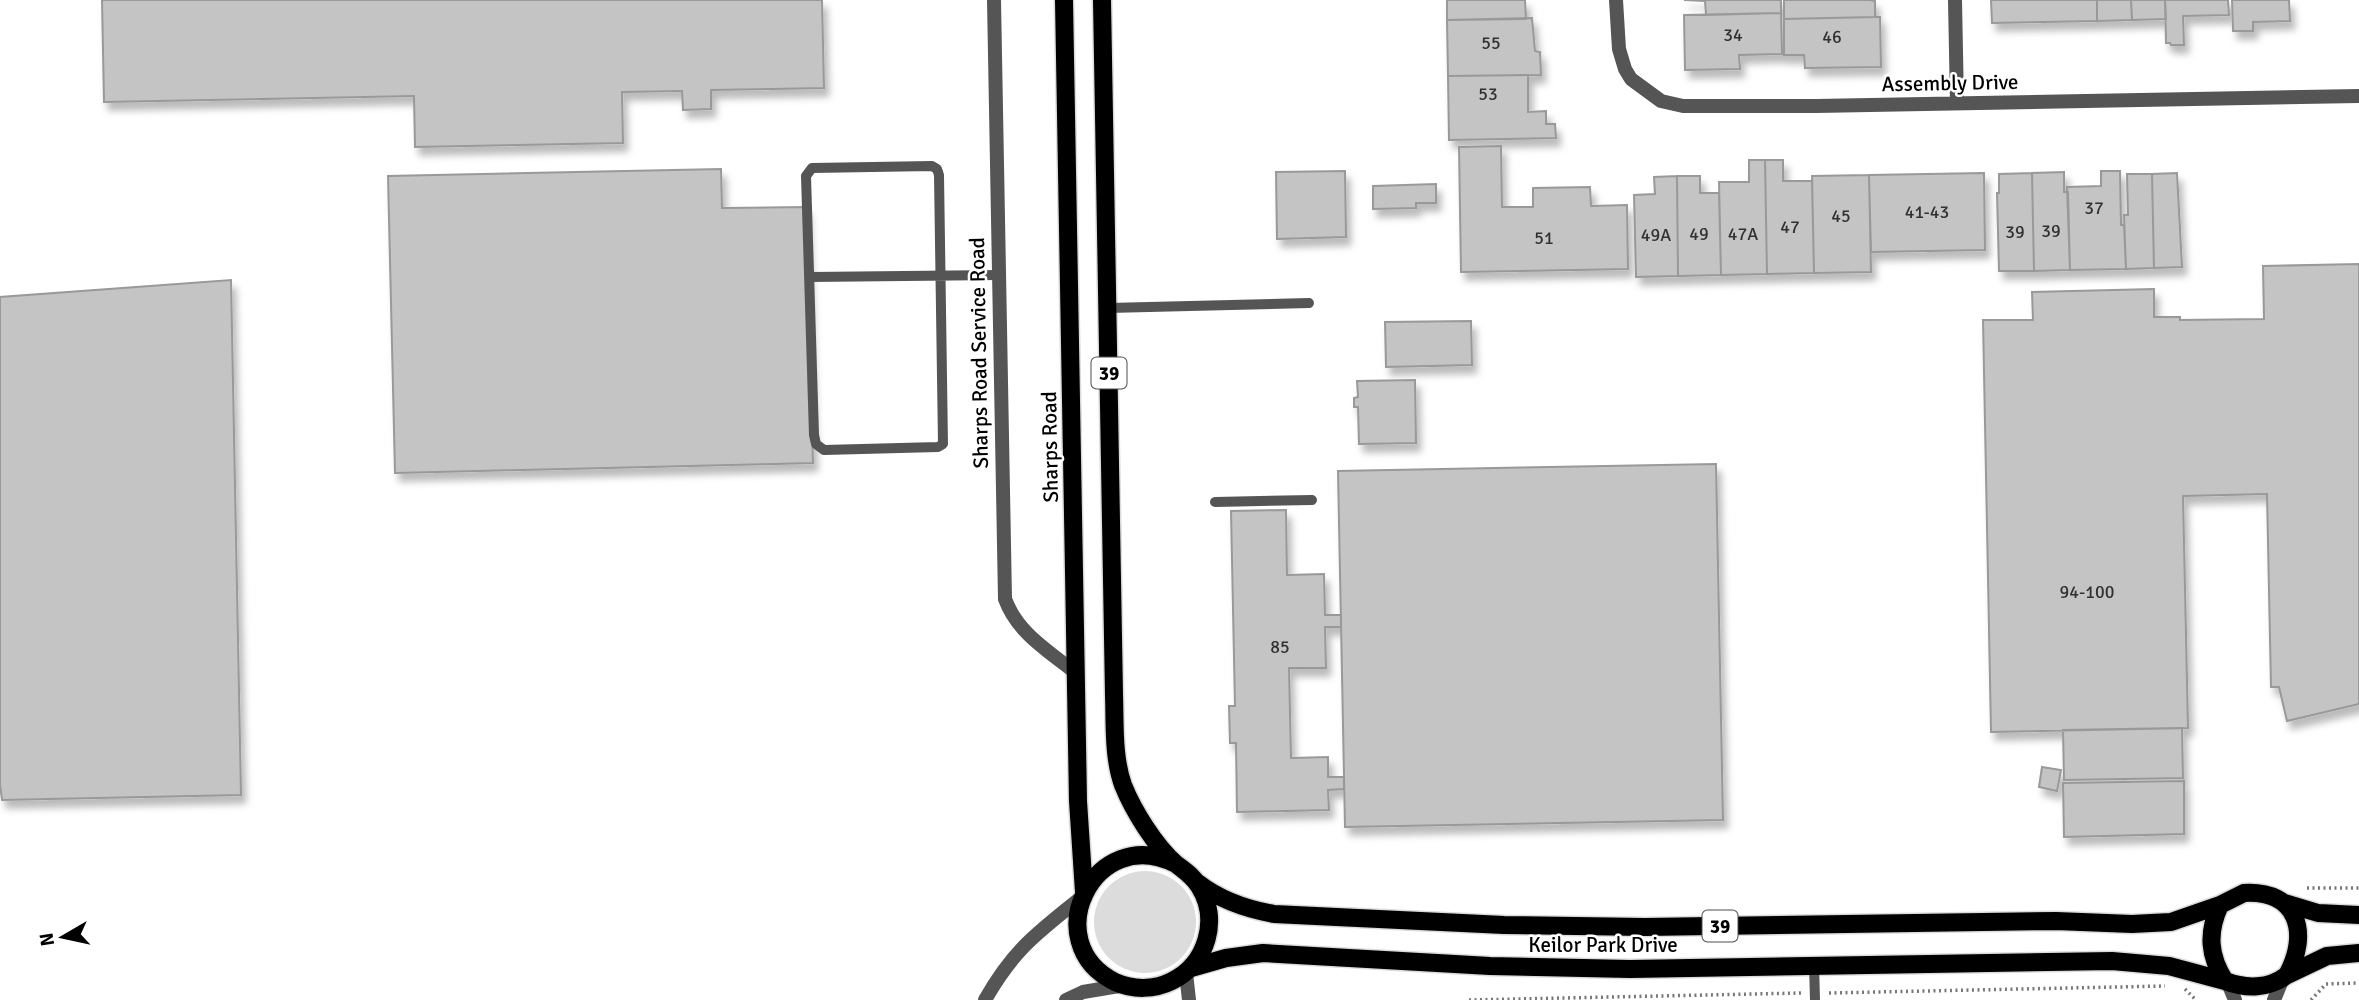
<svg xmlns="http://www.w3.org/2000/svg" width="2359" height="1000" viewBox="0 0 2359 1000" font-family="Signika,sans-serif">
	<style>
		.green { fill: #dcdcdc }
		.building { fill: #c4c4c4; stroke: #999; stroke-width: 2; filter: url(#shadow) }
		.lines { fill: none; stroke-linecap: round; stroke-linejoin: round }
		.primary-casing { stroke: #dbdbdb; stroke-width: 21 }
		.path { stroke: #777; stroke-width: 3.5; stroke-dasharray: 2 3.5; stroke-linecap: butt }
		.service { stroke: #555; stroke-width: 10 }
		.minor { stroke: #555; stroke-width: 14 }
		.tertiary { stroke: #555; stroke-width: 14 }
		.primary { stroke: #000; stroke-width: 18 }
		.labels { text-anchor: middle; stroke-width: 5; stroke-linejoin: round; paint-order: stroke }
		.number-label { font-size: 18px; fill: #313131 }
		.shield { fill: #fff; stroke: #4c4c4c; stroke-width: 2 }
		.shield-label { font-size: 19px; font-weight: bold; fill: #000 }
		.street-label { font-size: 21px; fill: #000; stroke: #fff }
	</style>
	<defs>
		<filter id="shadow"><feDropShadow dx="4.5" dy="8" stdDeviation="3.5" flood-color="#0004"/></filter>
	</defs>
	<rect width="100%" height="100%" fill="#fff"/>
	<!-- green -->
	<path class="green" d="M1094 922a51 51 0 1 1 102 0a51 51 0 1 1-102 0Z"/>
	<!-- building -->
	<path class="building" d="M102 0H822L824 88 711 90V109L683 110 682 91 622 92 623 143 415 147 414 96 104 102Z
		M1447 0H1525L1526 19 1447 20Z
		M1684 0H1781V13L1706 15 1705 1Z
		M1784 0H1870L1875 1V17L1784 19Z
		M1991 0H2097V21L1992 23Z
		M2097 0H2131L2132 20 2097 21Z
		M2131 0H2165L2166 19 2132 20Z
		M2165 0H2228L2229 15 2183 16 2184 45H2171L2170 43H2166Z
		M2232 0H2289L2290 21 2253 22V31H2233Z
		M1781 13 1782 54 1739 55 1740 69 1685 70 1684 15Z
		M1875 17H1880L1881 67 1805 68 1804 55H1784V19Z
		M1532 18 1535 51 1540 52 1541 75 1448 76 1447 20Z
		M1528 75V112L1546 111V124H1555L1556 138 1449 140 1448 76Z
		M1501 146 1502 207H1533V188L1590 187 1591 206 1627 205 1628 269 1461 272 1459 147Z
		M1749 160H1765L1767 274 1721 275 1719 182H1749Z
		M1765 160H1783V181H1812L1814 273 1767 274Z
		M721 169 722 208 806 207 813 463 395 473 388 176Z
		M1345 171 1346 237 1277 239 1276 172Z
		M2101 171H2120L2121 225H2124L2126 269 2070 270 2067 187 2101 186Z
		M2064 172V192H2068L2070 270 2034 271 2032 173Z
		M1984 173 1985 250 1871 252 1869 175Z
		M2032 173 2034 271H1999L1997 193H1999V174Z
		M2177 173 2182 267 2154 268 2152 174Z
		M2127 174H2152L2154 268 2126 269 2124 215H2128Z
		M1869 175 1871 272 1814 273 1812 176Z
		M1677 176 1678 276 1636 277 1634 195 1655 194 1654 177Z
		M1677 176H1700V193H1719L1721 275 1678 276Z
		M1436 184V203H1416V208L1373 209V186Z
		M2359 264V704L2287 721 2279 687H2271L2267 494 2183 496 2188 728 1991 732 1983 320H2033L2032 292 2154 289V317H2180V320L2264 319 2263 266Z
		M231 280 241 795 2 800 0 784V297Z
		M1471 321 1472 365 1386 367 1385 322Z
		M1415 380 1416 443 1359 444 1358 407H1354V398L1358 397 1357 381Z
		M1716 464 1723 820 1345 827 1338 471Z
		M1286 510 1287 575 1324 574 1325 615H1341V627H1325L1326 668H1289L1291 758 1328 757V777H1344V789L1328 790 1329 810 1237 812 1236 743H1230L1229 706H1235L1231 511Z
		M2182 728 2183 778 2064 780 2063 730Z
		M2042 767 2061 770 2057 791 2039 787Z
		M2184 781V834L2064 837 2063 783Z"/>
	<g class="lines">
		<defs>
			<path id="primary" d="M1064 0 1078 801 1084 892
				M1102 0 1114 695C1115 724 1113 757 1123 785 1133 810 1155 846 1176 864 1185 871 1193 876 1199 886 1220 919 1207 964 1172 981 1154 990 1133 990 1115 982 1036 943 1094 822 1176 864
				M1198 883C1220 900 1246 909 1274 914L1504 925 1645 927 2056 921 2132 924 2171 922 2220 905
				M2244 893C2298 890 2310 933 2287 975 2269 989 2246 989 2225 981 2209 956 2207 933 2220 905Z
				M2285 903 2318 913 2359 915
				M1191 968 1226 958 1263 953 1490 966 1630 969 2112 961 2169 966 2225 981
				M2287 975 2327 956 2359 953"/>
		</defs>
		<!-- primary casing -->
		<use href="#primary" class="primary-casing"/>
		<!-- path -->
		<path class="path" d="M2307 888H2359
			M2185 989 2196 1000
			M1829 993 2165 986
			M1469 1000 1801 993
			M2311 1000 2326 984 2359 983"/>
		<!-- service -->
		<path class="service" d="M932 166 937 169 939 175 943 444 938 447 824 450 816 444 814 435 806 176 812 168Z
			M810 277 999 275
			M1108 308 1309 303
			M1215 502 1312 500
			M1814 964 1815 1000"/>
		<!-- minor -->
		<path class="minor" d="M994 0 1005 599C1018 634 1049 651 1077 674
			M1616 0 1619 49 1625 69 1631 79 1661 101 1683 106H1816L2359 96
			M1955 0 1957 103
			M1186 973 1189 1000
			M2228 983 2235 1000
			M2274 1000 2283 978"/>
		<!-- tertiary -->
		<path class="tertiary" d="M985 1000C1013 950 1038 932 1082 897
			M1066 1000 1083 992 1125 985"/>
		<!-- primary -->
		<use href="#primary" class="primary"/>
	</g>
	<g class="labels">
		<!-- number labels -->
		<g class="number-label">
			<text x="1733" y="41">34</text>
			<text x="1832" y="43">46</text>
			<text x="1491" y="49">55</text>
			<text x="1488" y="100">53</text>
			<text x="2094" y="214">37</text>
			<text x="1927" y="218">41-43</text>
			<text x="1841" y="222">45</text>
			<text x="1790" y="233">47</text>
			<text x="2051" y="237">39</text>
			<text x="2015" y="238">39</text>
			<text x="1699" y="240">49</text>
			<text x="1743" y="240">47A</text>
			<text x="1656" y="241">49A</text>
			<text x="1544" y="244">51</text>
			<text x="2087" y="598">94-100</text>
			<text x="1280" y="653">85</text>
		</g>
		<!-- shield labels -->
		<g class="shield">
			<rect x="1091.5" y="357.5" width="35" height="31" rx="5"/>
			<rect x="1702.5" y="910.5" width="35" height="31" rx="5"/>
		</g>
		<g class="shield-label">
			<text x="1109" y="380">39</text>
			<text x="1720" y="933">39</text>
		</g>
		<!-- street labels -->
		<g class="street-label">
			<text transform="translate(1950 83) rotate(-1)" y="7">Assembly Drive</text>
			<text transform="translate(979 353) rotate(-91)" y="7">Sharps Road Service Road</text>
			<text transform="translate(1050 447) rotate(-91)" y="7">Sharps Road</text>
			<text x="1603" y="952">Keilor Park Drive</text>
		</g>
	</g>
	<!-- north arrow -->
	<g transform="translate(63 937) rotate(261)" stroke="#ffffff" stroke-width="5" paint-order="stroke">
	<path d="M0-5L12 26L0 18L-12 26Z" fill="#000000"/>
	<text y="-10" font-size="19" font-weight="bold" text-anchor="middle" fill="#000000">N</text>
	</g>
</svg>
